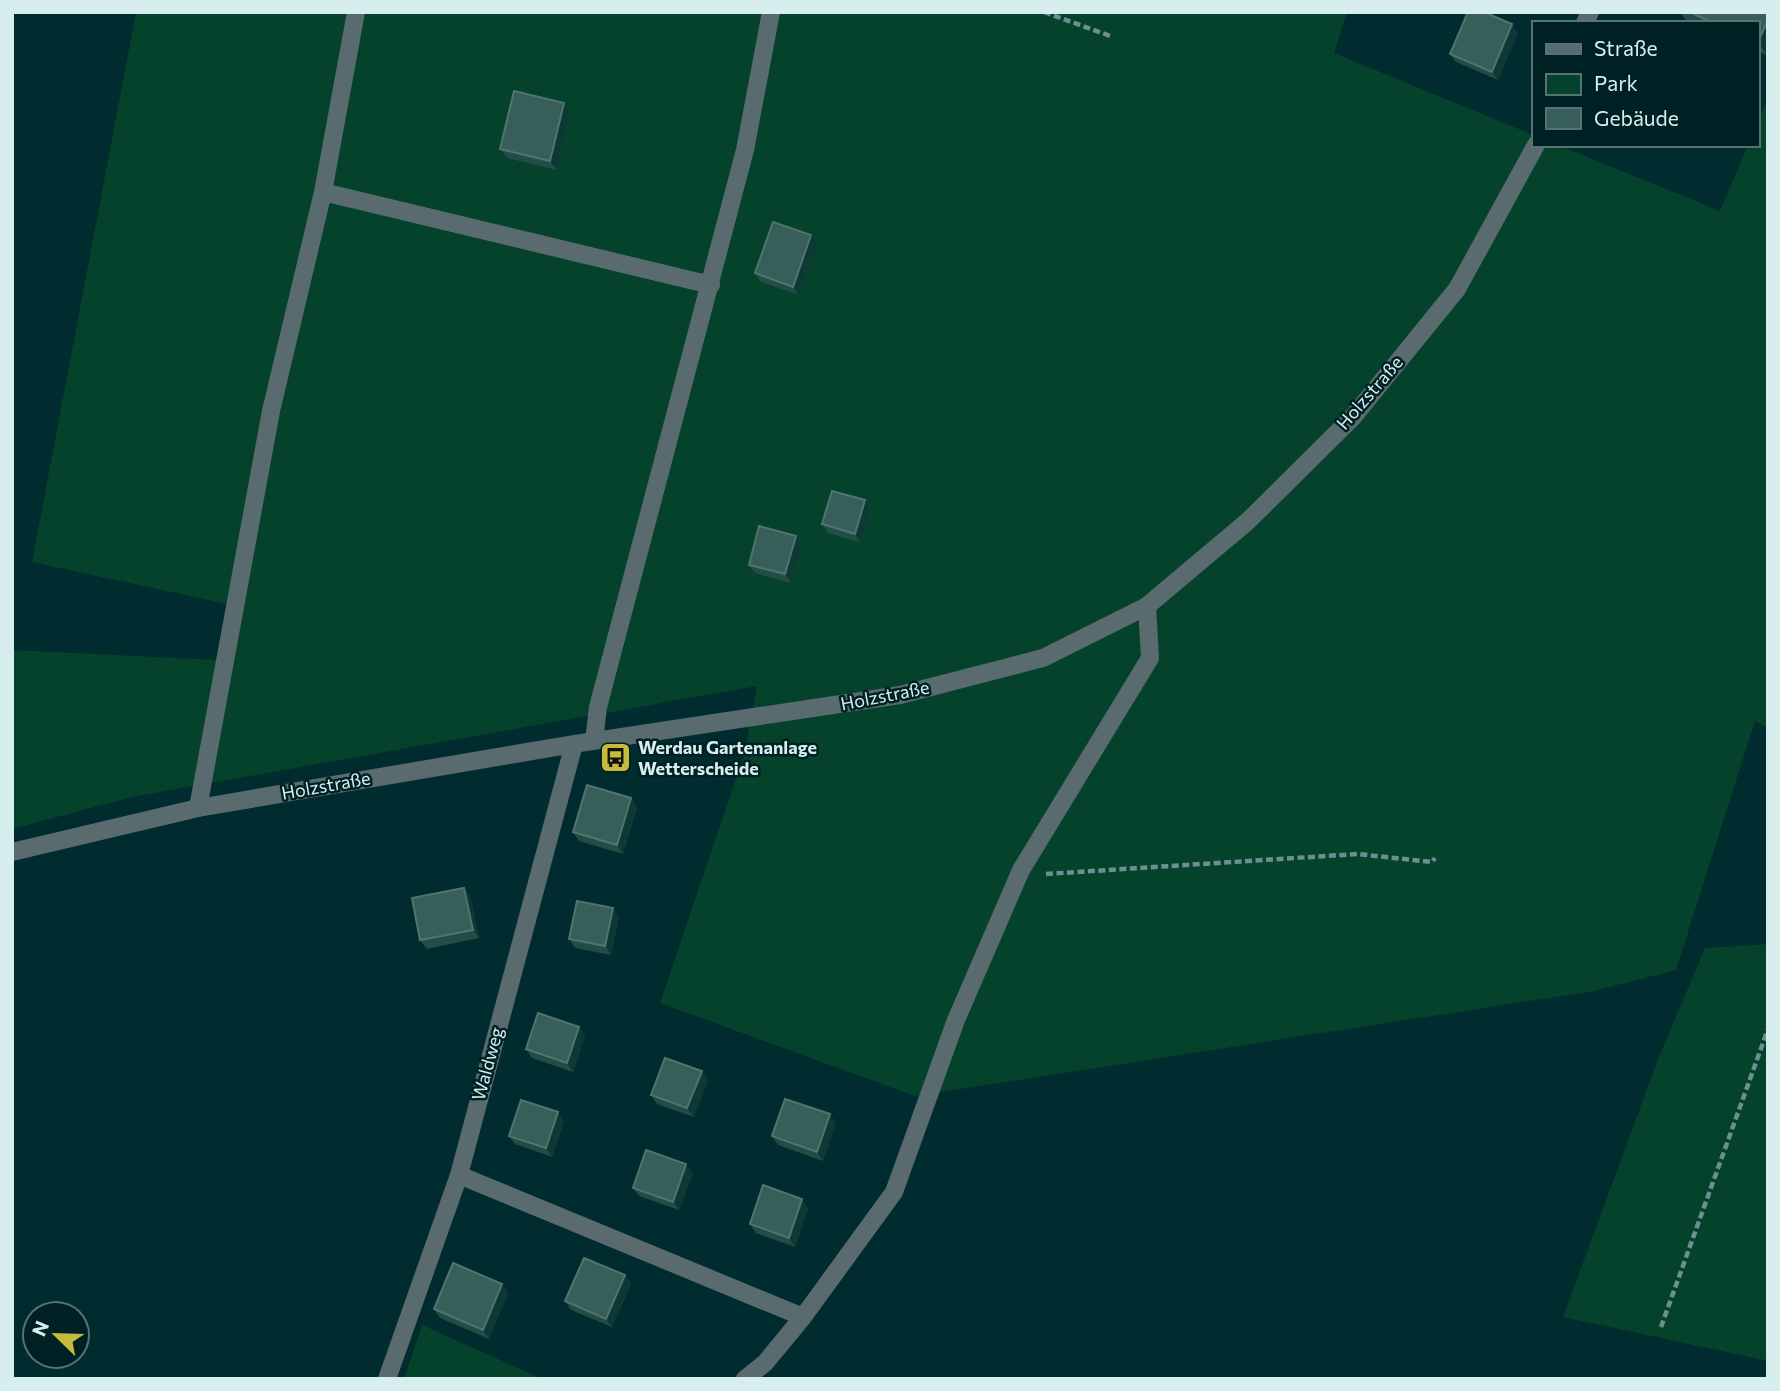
<svg xmlns="http://www.w3.org/2000/svg" width="1780" height="1391" viewBox="0 0 1780 1391" font-family="Commissioner,sans-serif">
	<style>
		.green { fill: #05422b }
		.lines { fill: none; stroke-linecap: round; stroke-linejoin: round }
		.path { stroke: #6e8f91; stroke-width: 4.5; stroke-dasharray: 7 3.5; stroke-linecap: butt }
		.minor { stroke: #5a6b70; stroke-width: 18 }
		.wall { fill: #244c46 }
		.shaded-wall { fill: #0d3835 }
		.building { fill: #375e58; stroke: #507470; stroke-width: 2 }
		.labels { text-anchor: middle; stroke-width: 5; stroke-linejoin: round; paint-order: stroke }
		.street-label { font-size: 18px; fill: #d7eeef; stroke: #002123 }
		.poi-label { font-size: 18px; font-weight: bold; fill: #d7eeef; stroke: #002123; text-anchor: start }
	</style>
	<rect width="100%" height="100%" fill="#002c2f"/>
	<!-- green -->
	<path class="green" d="M136 12H1347L1334 53 1533 135V145H1558L1720 211 1748 145H1757V124L1768 99V728L1755 721 1676 970 1594 991 915 1096 660 1003 745 752 757 686 132 797 12 829V650L216 660 227 604 32 562Z
		M1768 944V1361L1563 1317 1660 1054 1705 948Z
		M422 1325 542 1379H404Z"/>
	<g class="lines">
		<!-- path -->
		<path class="path" d="M1044 12 1113 37
			M1046 874 1357 854 1432 862 1435 858
			M1661 1327 1768 1029"/>
		<!-- minor -->
		<path class="minor" d="M1585 23 1590 12
			M323 192 711 285
			M594 741 598 707 745 150 771 12
			M198 808 271 411 323 192 356 12
			M12 852 198 808 574 744 900 695 1043 658 1147 606 1248 521 1353 417 1457 289 1536 145
			M459 1175 803 1317
			M387 1379 459 1175 574 744
			M745 1379 765 1363 803 1317 894 1192 956 1020 1021 870 1150 658 1147 606"/>
	</g>
	<!-- wall -->
	<path class="wall" d="M1680 12H1768L1767 55 1757 51V23H1693L1685 19Z
		M1518 33 1498 80 1456 62 1450 54Z
		M570 112 557 170 507 158 500 149Z
		M817 244 799 295 761 282 755 273Z
		M865 500 871 509 861 543 828 533 822 524Z
		M802 544 791 583 755 573 749 565Z
		M637 807 623 854 579 841 573 832Z
		M464 888 470 896 479 938 427 949 420 940Z
		M613 908 619 917 611 955 575 948 569 939Z
		M579 1027 585 1036 573 1072 532 1058 526 1049Z
		M708 1080 694 1117 657 1104 651 1095Z
		M564 1121 552 1157 515 1144 509 1136Z
		M836 1123 823 1161 778 1145 772 1136Z
		M693 1173 679 1210 639 1196 633 1188Z
		M808 1208 795 1247 756 1233 750 1224Z
		M625 1275 631 1284 612 1327 571 1310 565 1301Z
		M502 1284 508 1293 489 1339 440 1318 434 1309Z"/>
	<!-- shaded-wall -->
	<path class="shaded-wall" d="M1768 20V54L1767 55 1758 42Z
		M1512 24 1518 33 1498 80 1492 72Z
		M564 103 570 112 557 170 550 161Z
		M811 235 817 244 799 295 793 287Z
		M865 500 871 509 861 543 855 534Z
		M796 536 802 544 791 583 785 574Z
		M631 798 637 807 623 854 617 845Z
		M464 888 470 896 479 938 473 930Z
		M613 908 619 917 611 955 605 946Z
		M579 1027 585 1036 573 1072 567 1063Z
		M702 1071 708 1080 694 1117 687 1108Z
		M558 1112 564 1121 552 1157 546 1148Z
		M830 1114 836 1123 823 1161 817 1152Z
		M686 1164 693 1173 679 1210 673 1202Z
		M802 1199 808 1208 795 1247 789 1238Z
		M625 1275 631 1284 612 1327 606 1319Z
		M502 1284 508 1293 489 1339 483 1330Z"/>
	<!-- building -->
	<path class="building" d="M1468 12H1484L1512 24 1492 72 1450 54Z
		M1690 12H1768V20L1758 42 1757 23H1713Z
		M514 91 564 103 550 161 500 149Z
		M773 222 811 235 793 287 755 273Z
		M832 491 865 500 855 534 822 524Z
		M759 526 796 536 785 574 749 565Z
		M587 785 631 798 617 845 573 832Z
		M464 888 473 930 420 940 412 898Z
		M577 901 613 908 605 946 569 939Z
		M538 1013 579 1027 567 1063 526 1049Z
		M665 1058 702 1071 687 1108 651 1095Z
		M785 1099 830 1114 817 1152 772 1136Z
		M521 1100 558 1112 546 1148 509 1136Z
		M646 1150 686 1164 673 1202 633 1188Z
		M763 1185 802 1199 789 1238 750 1224Z
		M584 1258 625 1275 606 1319 565 1301Z
		M453 1263 502 1284 483 1330 434 1309Z"/>
	<!-- icons -->
	<defs>
		<symbol id="bus-square" viewBox="-11 -11 22 22"><rect x="-9" y="-9" width="18" height="18" rx="4" fill="#c7bb3b" stroke="#002123"/><path d="M-5-6H5V4H4V6H2V4H-2V6H-4V4H-5ZM-3.5-4V0h7V-4ZM-3.5 1.2v1.5H-2V1.2ZM2 1.2v1.5H3.5V1.2Z" fill="#111"/></symbol>
	</defs>
	<g fill-rule="evenodd">
		<use href="#bus-square" x="598" y="740" width="35" height="35"/>
	</g>
	<g class="labels">
		<!-- street labels -->
		<g class="street-label">
			<text transform="translate(1370 393) rotate(-49)" y="6">Holzstraße</text>
			<text transform="translate(885 696) rotate(-11)" y="6">Holzstraße</text>
			<text transform="translate(326 786) rotate(-10)" y="6">Holzstraße</text>
			<text transform="translate(488 1064) rotate(-75)" y="6">Waldweg</text>
		</g>
		<!-- poi labels -->
		<g class="poi-label">
			<text x="638" y="754">Werdau Gartenanlage<tspan x="638" dy="21">Wetterscheide</tspan></text>
		</g>
	</g>
	<!-- border -->
	<rect width="1780" height="1391" fill="none" stroke="#d7eeef" stroke-width="28"/>
	<!-- legend -->
	<rect x="1532" y="21" width="228" height="126" fill="#002123" stroke="#567375" stroke-width="2"/>
	<rect x="1546" y="44" width="35" height="10" fill="#5a6b70" stroke="#567375" stroke-width="2"/>
	<text x="1594" y="56" font-size="21" fill="#d7eeef">Straße</text>
	<rect x="1546" y="74" width="35" height="21" fill="#05422b" stroke="#567375" stroke-width="2"/>
	<text x="1594" y="91" font-size="21" fill="#d7eeef">Park</text>
	<rect x="1546" y="108" width="35" height="21" fill="#375e58" stroke="#567375" stroke-width="2"/>
	<text x="1594" y="126" font-size="21" fill="#d7eeef">Gebäude</text>
	<!-- north arrow -->
	<g transform="translate(56 1335) rotate(293)"><circle r="33" fill="#002123" stroke="#567375" stroke-width="2"/>
	<path d="M0-5L12 26L0 18L-12 26Z" fill="#c7bb3b"/>
	<text y="-10" font-size="19" font-weight="bold" text-anchor="middle" fill="#d7eeef">N</text>
	</g>
</svg>
